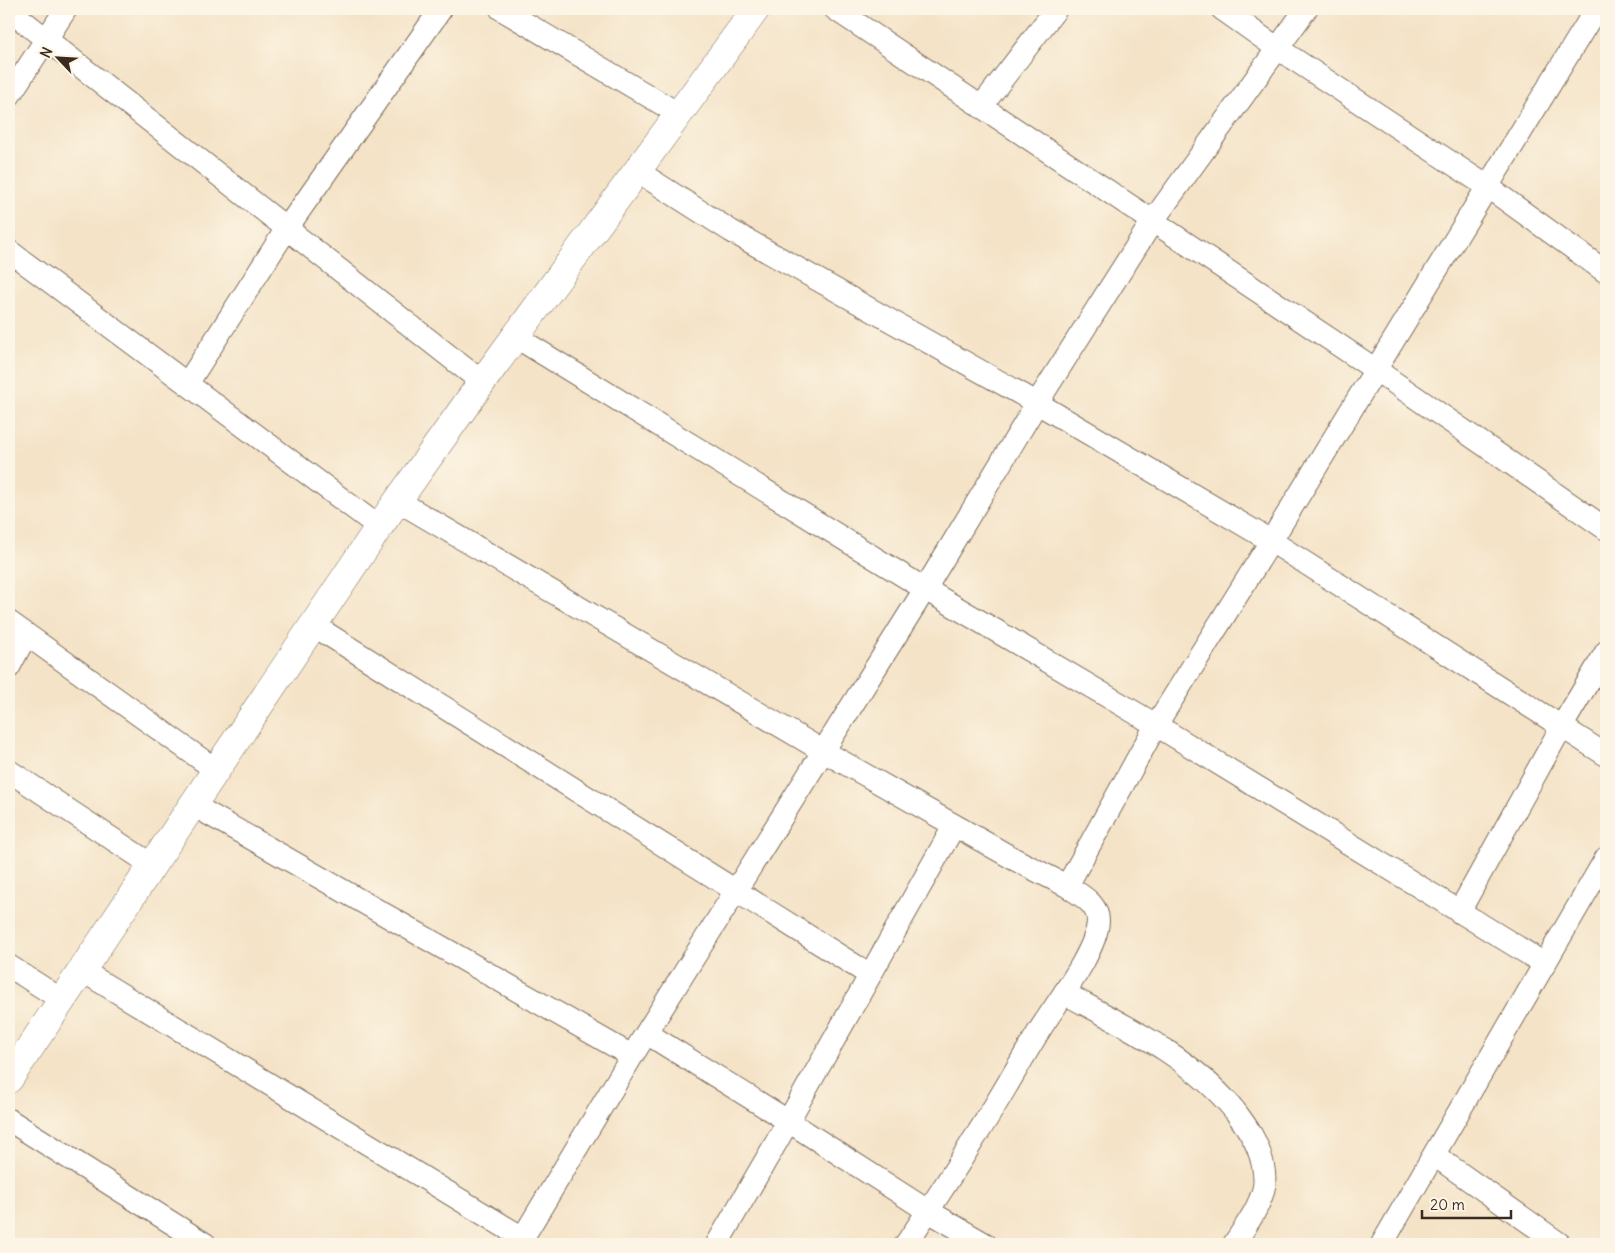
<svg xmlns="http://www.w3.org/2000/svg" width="1615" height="1253" viewBox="0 0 1615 1253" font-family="Delius,sans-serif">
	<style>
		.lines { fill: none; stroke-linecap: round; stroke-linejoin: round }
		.minor-casing { stroke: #7c6b59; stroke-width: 24 }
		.tertiary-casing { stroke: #7c6b59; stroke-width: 29 }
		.minor { stroke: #fff; stroke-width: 22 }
		.tertiary { stroke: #fff; stroke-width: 28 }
	</style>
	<rect width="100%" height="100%" fill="#fcf5e5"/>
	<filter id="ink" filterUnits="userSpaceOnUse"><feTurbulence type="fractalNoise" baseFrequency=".02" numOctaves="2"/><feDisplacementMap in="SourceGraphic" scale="10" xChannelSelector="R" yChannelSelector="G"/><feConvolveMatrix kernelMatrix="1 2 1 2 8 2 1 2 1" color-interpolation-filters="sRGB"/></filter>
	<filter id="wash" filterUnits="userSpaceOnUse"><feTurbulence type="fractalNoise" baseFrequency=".0096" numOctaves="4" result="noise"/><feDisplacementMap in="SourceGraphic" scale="20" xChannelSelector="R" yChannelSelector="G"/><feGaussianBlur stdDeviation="1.12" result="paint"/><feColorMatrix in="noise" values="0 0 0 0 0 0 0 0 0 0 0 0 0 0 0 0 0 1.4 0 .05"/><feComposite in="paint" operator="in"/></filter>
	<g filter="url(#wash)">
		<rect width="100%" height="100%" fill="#f4e3c7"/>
	</g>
	<g filter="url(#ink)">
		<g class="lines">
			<defs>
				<path id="minor" d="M501 9 679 114
					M835 9 1376 370 1606 529
					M1222 9 1277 48 1488 187 1606 272
					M9 10 482 382
					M9 96 66 9
					M981 107 1056 9
					M637 171 731 231 1037 403 1271 541 1606 755
					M9 251 379 527
					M516 337 925 589 1156 725 1545 964
					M187 384 287 228 441 9
					M398 501 823 751 1014 859 1067 886 1156 725 1271 541 1596 9
					M9 622 216 770
					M313 625 870 975
					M9 667 26 635
					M9 771 152 865
					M193 805 632 1056
					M1459 912 1562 726 1606 652
					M9 966 62 1000
					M81 970 523 1238
					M1064 993C1125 1026 1190 1056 1235 1111 1247 1127 1257 1141 1262 1161 1264 1170 1266 1182 1263 1191 1258 1210 1244 1228 1234 1244
					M648 1034 788 1121 928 1211 985 1244
					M9 1120 205 1244
					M1434 1155 1560 1244
					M519 1244 632 1056 925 589 1037 403 1152 222 1306 9
					M717 1244 777 1141 954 826
					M906 1244C929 1210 952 1175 974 1139 997 1104 1017 1067 1039 1031 1055 1005 1097 951 1098 921 1098 903 1080 895 1067 886
					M1382 1244 1606 858"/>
				<path id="tertiary" d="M9 1079 379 527 482 382 756 9"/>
			</defs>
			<!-- minor casing -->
			<use href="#minor" class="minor-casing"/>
			<!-- tertiary casing -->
			<use href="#tertiary" class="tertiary-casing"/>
			<!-- minor -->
			<use href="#minor" class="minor"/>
			<!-- tertiary -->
			<use href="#tertiary" class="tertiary"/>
		</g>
	</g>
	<!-- margin -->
	<rect width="1615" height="1253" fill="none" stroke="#fcf5e5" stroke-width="30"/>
	<!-- north arrow -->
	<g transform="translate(58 58) rotate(295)" stroke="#fcf5e5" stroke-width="4" paint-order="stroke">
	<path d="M0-4L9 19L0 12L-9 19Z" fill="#3b2a1e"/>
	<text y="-8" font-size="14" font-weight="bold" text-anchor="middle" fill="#3b2a1e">N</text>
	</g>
	<!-- scale -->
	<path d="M1422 1210v8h89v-8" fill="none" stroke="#3b2a1e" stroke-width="2.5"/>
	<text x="1430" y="1210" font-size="15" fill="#3b2a1e" stroke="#fcf5e5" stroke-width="4" paint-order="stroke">20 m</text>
</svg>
